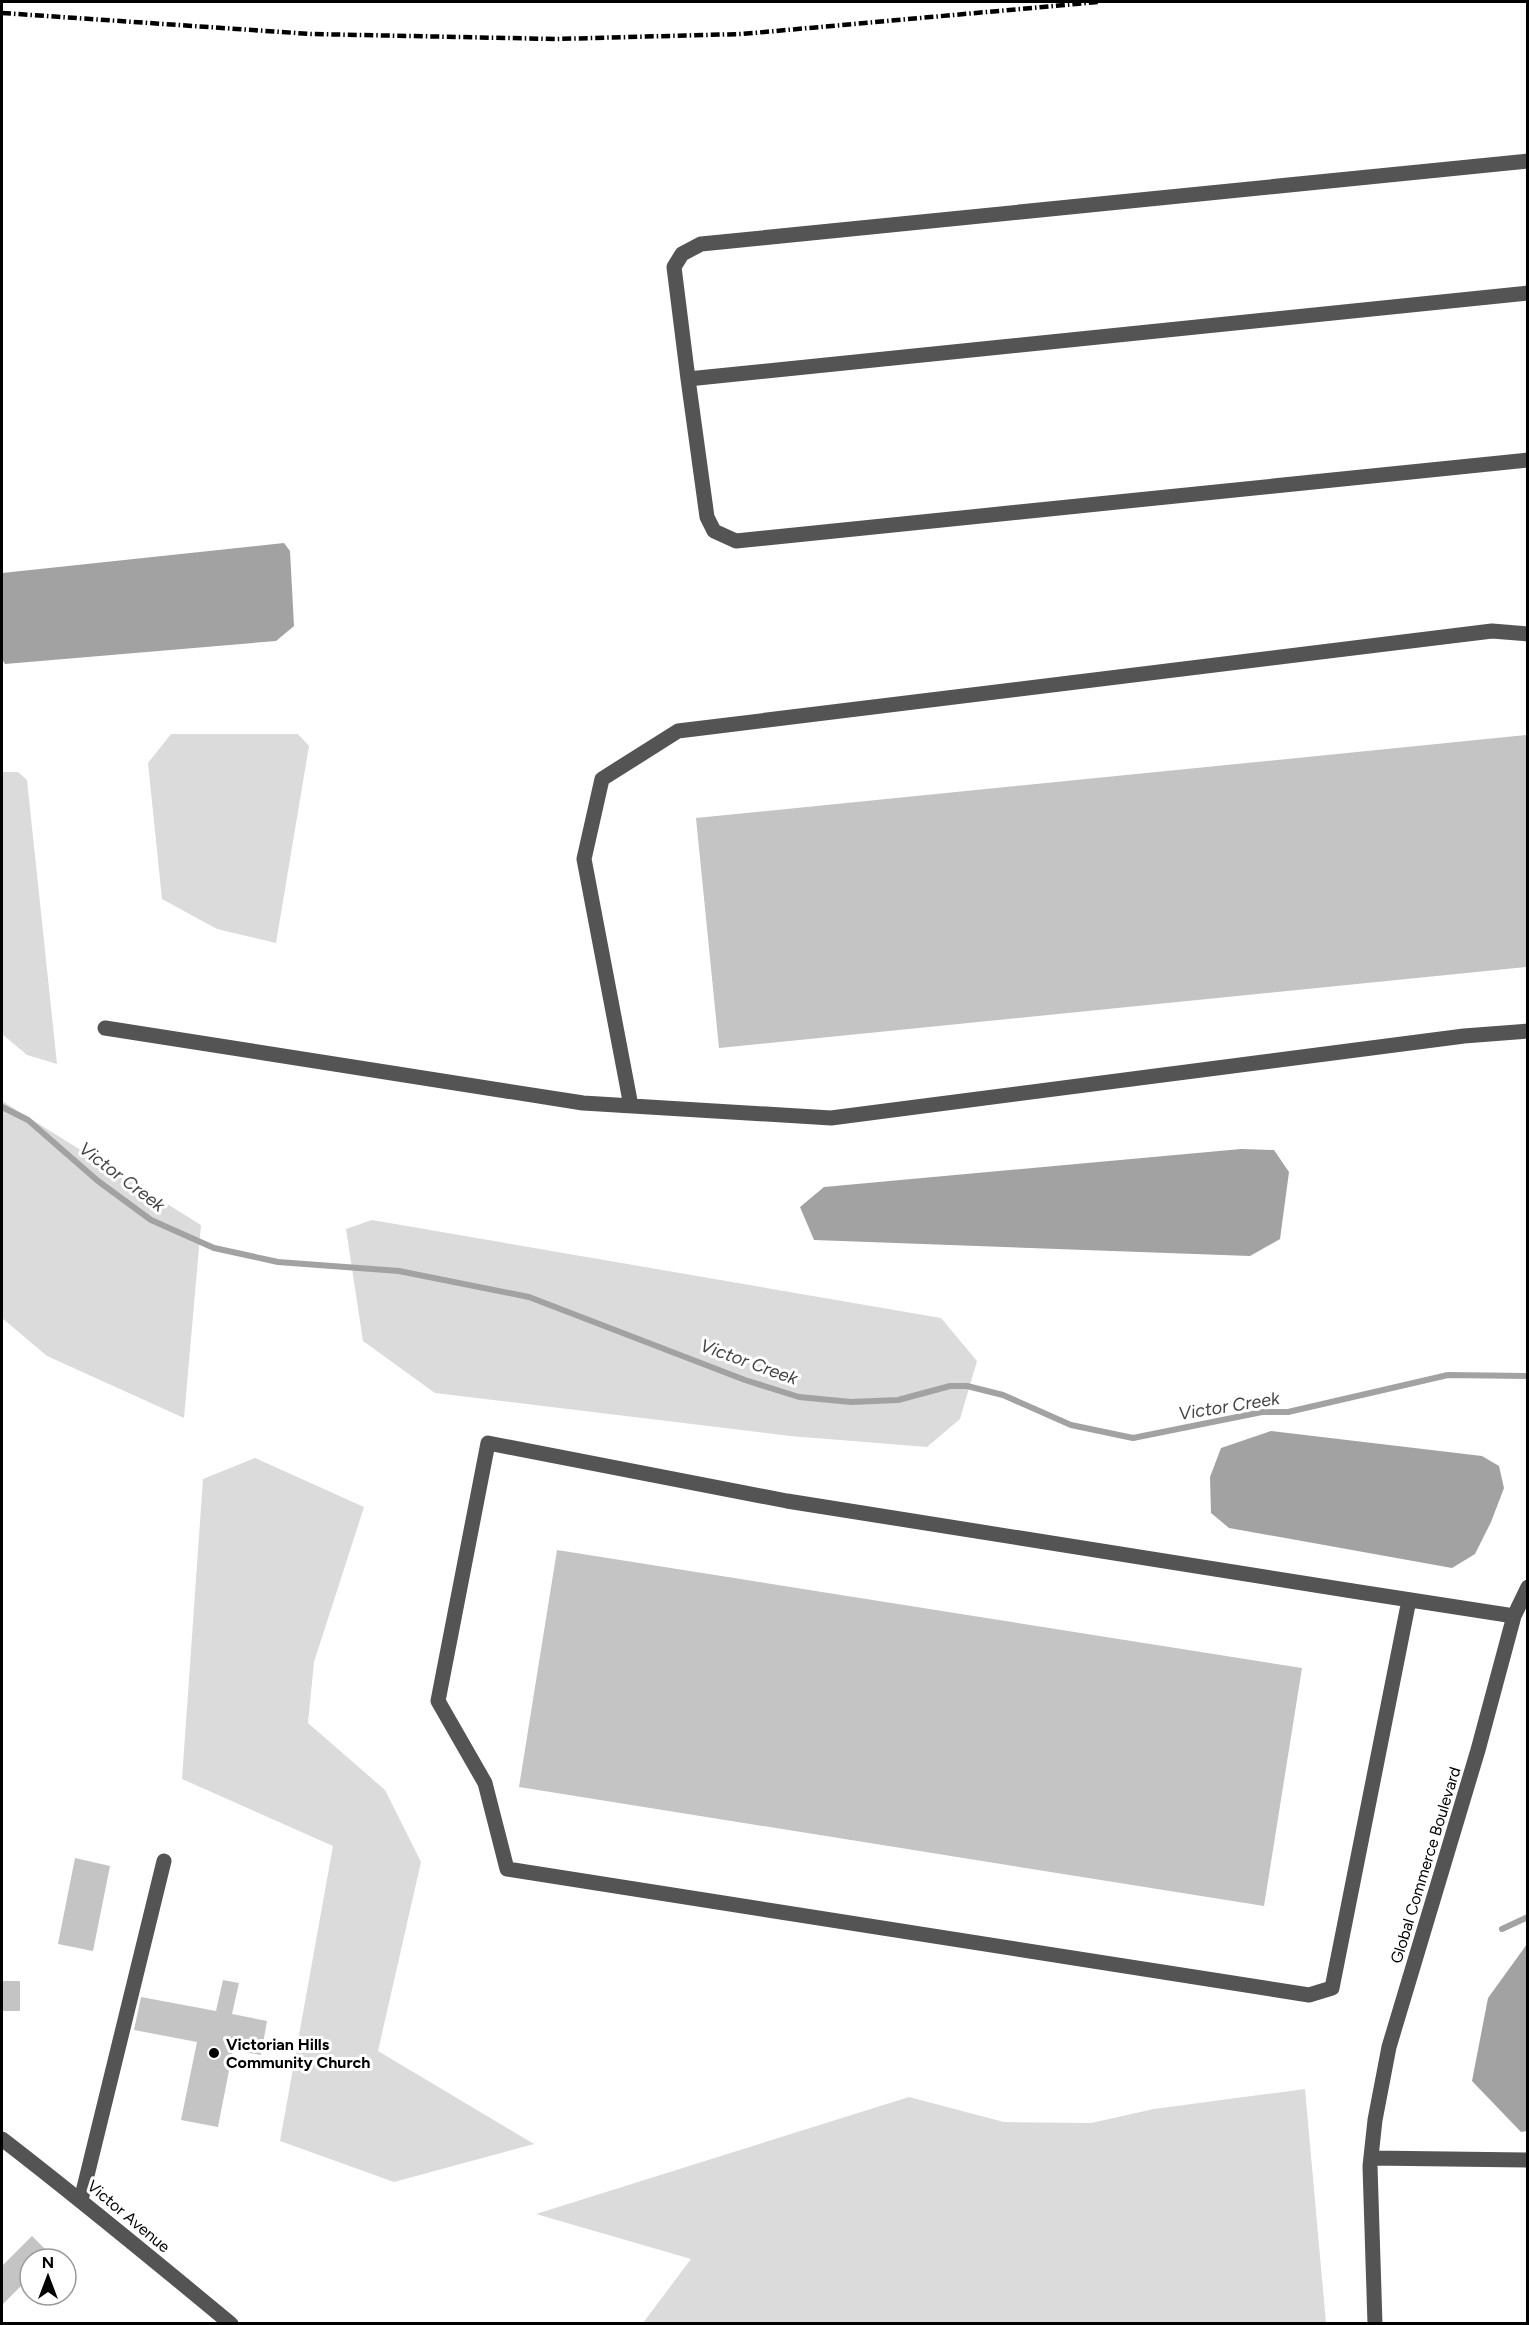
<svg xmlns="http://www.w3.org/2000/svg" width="1529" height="2325" viewBox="0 0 1529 2325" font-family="Figtree,sans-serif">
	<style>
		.green { fill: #dbdbdb }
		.water { fill: #a2a2a2 }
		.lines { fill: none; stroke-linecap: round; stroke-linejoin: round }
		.stream { stroke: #a2a2a2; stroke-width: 6 }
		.building { fill: #c4c4c4 }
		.minor { stroke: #545454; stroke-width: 15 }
		.rail { stroke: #000; stroke-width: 4.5; stroke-dasharray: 9 3 1.5 3; stroke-linecap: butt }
		.poi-dot { fill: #000; stroke: #fff; stroke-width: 2 }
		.labels { text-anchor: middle; stroke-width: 6; stroke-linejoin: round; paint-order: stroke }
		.street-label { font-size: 16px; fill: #000; stroke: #fff }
		.poi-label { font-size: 16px; font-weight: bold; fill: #000; stroke: #fff; text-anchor: start }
		.water-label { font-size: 18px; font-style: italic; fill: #434343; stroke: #fff }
	</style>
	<rect width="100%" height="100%" fill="#fff"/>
	<!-- green -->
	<path class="green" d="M171 734H298L309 746 276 943 217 929 162 899 148 763Z
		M2 772H18L27 780 57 1064 27 1055 2 1034Z
		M2 1101 201 1225 184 1418 47 1356 2 1318Z
		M372 1220 941 1318 977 1361 960 1419 927 1447 790 1436 435 1393 363 1341 346 1229Z
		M255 1458 364 1507 314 1662 308 1723 385 1790 421 1862 378 2051 534 2144 394 2182 280 2141 333 1846 182 1779 203 1479Z
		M1305 2089 1326 2323H643L691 2259 536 2214 909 2097 1004 2122 1091 2123 1154 2109Z"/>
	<!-- water -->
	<path class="water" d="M284 543 290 551 294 626 276 641 5 664 2 659V573Z
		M1241 1149 1274 1150 1289 1172 1280 1239 1250 1256 814 1240 800 1207 824 1187Z
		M1271 1431 1482 1456 1499 1466 1504 1488 1491 1522 1475 1554 1452 1568 1229 1528 1211 1513 1210 1477 1221 1448Z
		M1527 1944 1528 2131 1521 2132 1472 2081 1488 1998Z"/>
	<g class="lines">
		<!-- stream -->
		<path class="stream" d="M2 1107 28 1120 98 1181 151 1220 214 1248 278 1262 399 1271 529 1297 745 1380 799 1397 851 1402 898 1400 950 1386H967L1003 1395 1071 1425 1133 1438 1262 1412H1288L1448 1375 1528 1376
			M1502 1929 1528 1917"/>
	</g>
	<!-- building -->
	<path class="building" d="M1527 735V967L719 1048 696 818Z
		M557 1550 1302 1668 1264 1906 519 1787Z
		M75 1858 110 1866 93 1951 58 1944Z
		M223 1980 239 1983 232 2014 267 2021 261 2055 233 2050 218 2127 181 2120 197 2042 134 2030 141 1997 216 2011Z
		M2 1981H20V2011H2Z
		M32 2236 55 2259H30V2277L2 2305V2266Z"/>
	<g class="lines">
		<!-- minor -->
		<path class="minor" d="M1528 293 688 379 707 517 714 531 736 541 1528 460
			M688 379 674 267 682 254 701 244 1528 161
			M105 1028 583 1103 831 1118 1464 1036 1528 1031
			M631 1106 584 859 602 779 678 731 1492 631 1528 634
			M1409 1600 1332 1988 1309 1995 507 1869 485 1783 438 1701 488 1443 787 1501 1359 1592 1514 1616
			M2 2139C80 2199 155 2261 231 2324
			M1371 2158 1528 2160
			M81 2200 164 1861
			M1375 2324 1370 2166 1375 2120 1389 2047 1478 1750 1514 1616 1528 1587"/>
		<!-- rail -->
		<path class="rail" d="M2 13 311 34 556 39 742 34 1098 2"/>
	</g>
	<!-- markers -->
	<circle class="poi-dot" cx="214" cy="2053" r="6"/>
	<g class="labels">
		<!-- street labels -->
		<g class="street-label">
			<text transform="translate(1425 1865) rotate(-73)" y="6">Global Commerce Boulevard</text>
			<text transform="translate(129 2216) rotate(40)" y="6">Victor Avenue</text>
		</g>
		<!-- poi labels -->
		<g class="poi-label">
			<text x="226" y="2050">Victorian Hills<tspan x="226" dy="18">Community Church</tspan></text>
		</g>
		<!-- water labels -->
		<g class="water-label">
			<text transform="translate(122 1177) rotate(37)" y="6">Victor Creek</text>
			<text transform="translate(749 1362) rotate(20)" y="6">Victor Creek</text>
			<text transform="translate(1229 1406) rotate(-9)" y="6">Victor Creek</text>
		</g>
	</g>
	<!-- border -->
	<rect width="1529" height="2325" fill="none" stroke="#000000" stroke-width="6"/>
	<!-- north arrow -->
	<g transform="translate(48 2277)"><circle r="28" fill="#ffffff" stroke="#999999" stroke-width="1.5"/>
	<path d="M0-4.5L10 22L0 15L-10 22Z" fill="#000000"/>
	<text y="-9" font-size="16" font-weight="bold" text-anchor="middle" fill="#000000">N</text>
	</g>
</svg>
